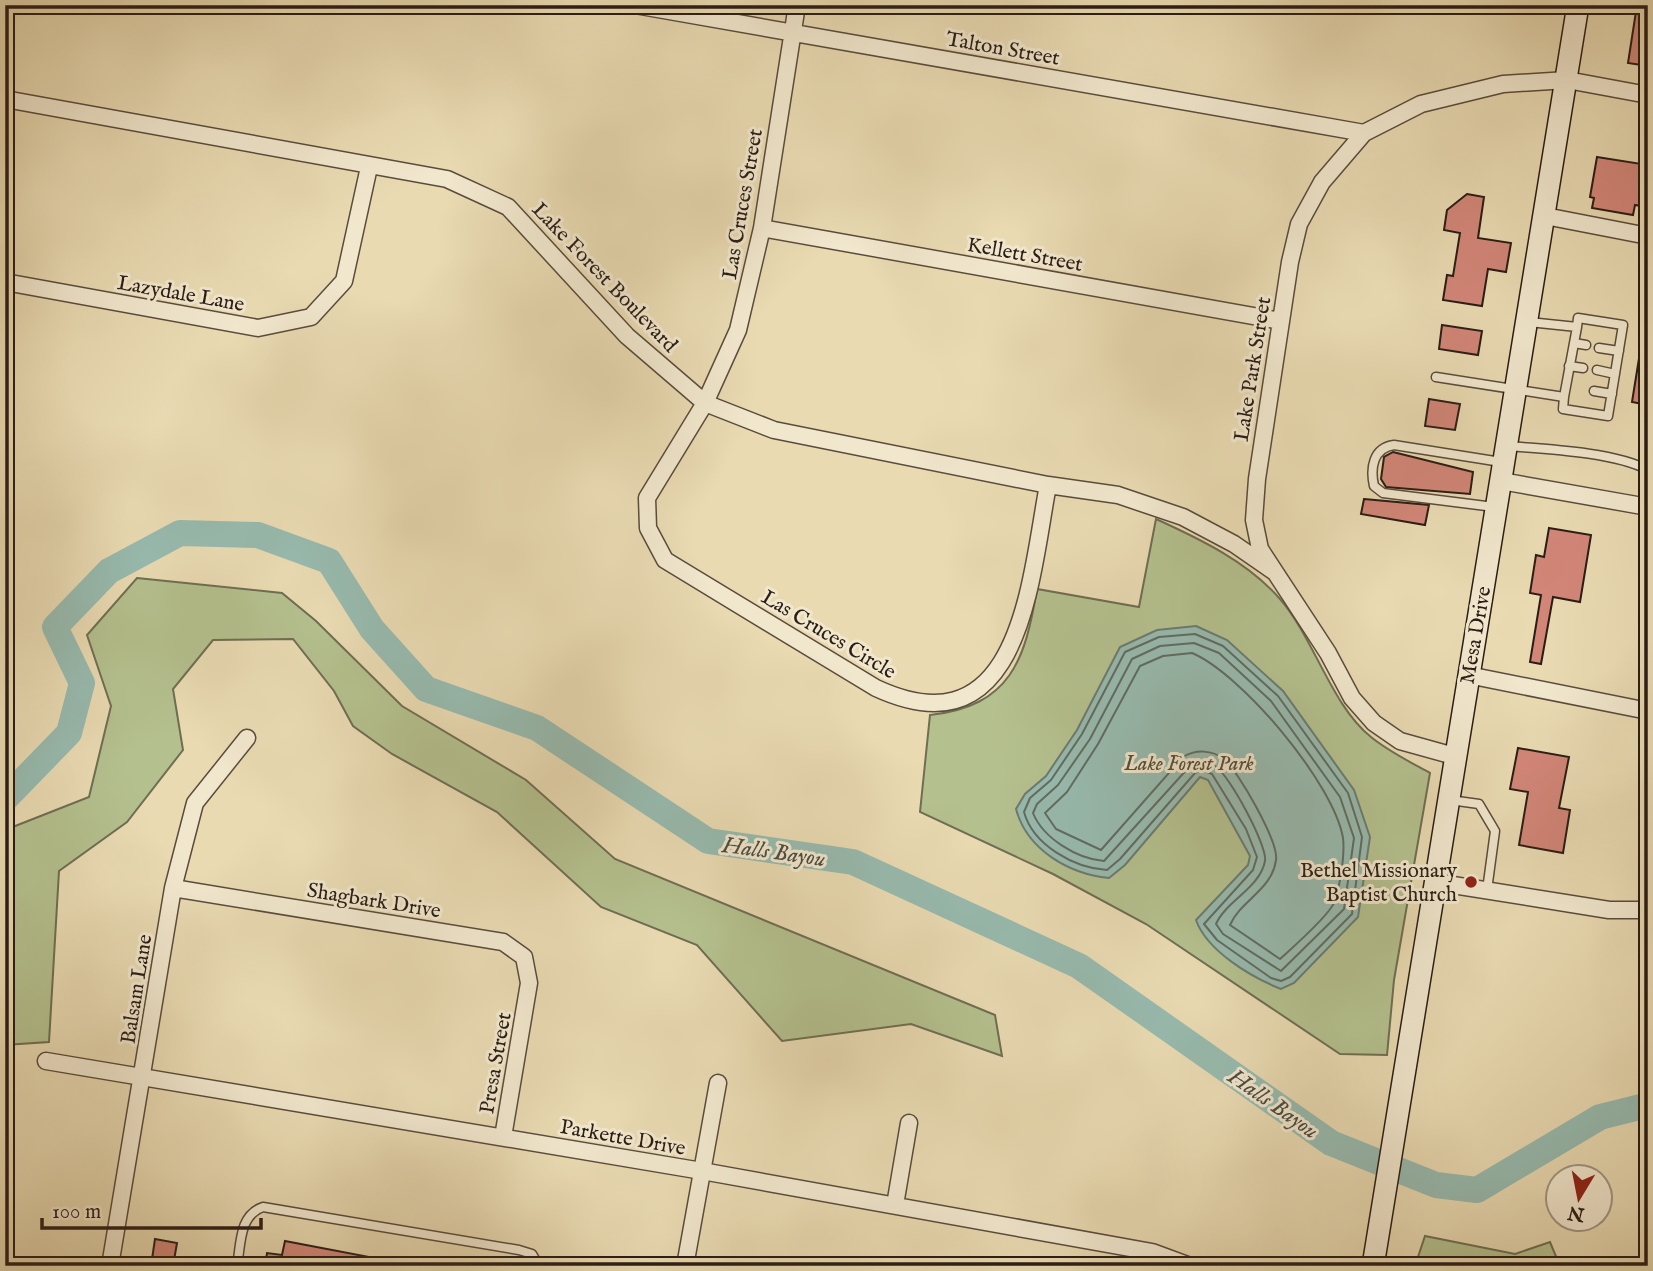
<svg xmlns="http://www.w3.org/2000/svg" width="1653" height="1271" viewBox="0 0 1653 1271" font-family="'IM FELL English',serif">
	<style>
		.green { fill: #b4c08e; stroke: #6f6e52; stroke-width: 2 }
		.water { fill: #97baae; stroke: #6b7b71; stroke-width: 2 }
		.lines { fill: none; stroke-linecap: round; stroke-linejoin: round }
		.shore { stroke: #606c62; stroke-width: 2 }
		.river { stroke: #97baae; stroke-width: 26 }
		.building { fill: #d28678; stroke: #2a1d15; stroke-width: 2 }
		.lane-casing { stroke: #5a4c3c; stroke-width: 11 }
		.street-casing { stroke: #5a4c3c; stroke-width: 19 }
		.secondary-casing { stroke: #2a1d15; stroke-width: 24 }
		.lane { stroke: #f1e7cd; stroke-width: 8 }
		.street { stroke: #f1e7cd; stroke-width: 16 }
		.secondary { stroke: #f1e7cd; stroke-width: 21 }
		.poi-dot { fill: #8f2418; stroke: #f1e7cd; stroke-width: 2.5 }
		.labels { text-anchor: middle; stroke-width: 6; stroke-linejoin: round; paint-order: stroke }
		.street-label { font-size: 21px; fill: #2a1d15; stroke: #f1e7cd }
		.park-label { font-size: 21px; font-style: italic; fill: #534e39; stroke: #f1e7cd }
		.poi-label { font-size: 21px; fill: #2a1d15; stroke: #f1e7cd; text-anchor: end }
		.water-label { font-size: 23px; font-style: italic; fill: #4b4c43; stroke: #f1e7cd }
	</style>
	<rect width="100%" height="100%" fill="#e9dab2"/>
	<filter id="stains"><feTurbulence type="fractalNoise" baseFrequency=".00286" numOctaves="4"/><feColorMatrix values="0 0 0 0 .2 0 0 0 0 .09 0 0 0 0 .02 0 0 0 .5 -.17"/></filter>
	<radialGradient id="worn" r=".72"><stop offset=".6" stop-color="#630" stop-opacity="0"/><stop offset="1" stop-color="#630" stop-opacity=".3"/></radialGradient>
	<!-- green -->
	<path class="green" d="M1156 519C1200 539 1248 562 1280 599 1314 638 1331 705 1371 737 1388 751 1410 762 1430 773L1394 980 1387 1055 1340 1054 1146 924 1053 874 920 812 930 715C1011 706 1025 660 1037 589L1139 607Z
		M137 578 282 593 316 621 402 706 526 780 615 859 995 1015 1002 1056 911 1024 782 1041 697 945 601 907 497 812 392 754 353 726 334 691 293 639 213 640 173 689 183 750 127 822 59 871 49 1042 5 1045V830L89 797 111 706 87 635Z
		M1425 1236 1515 1254 1550 1242 1560 1266H1415Z"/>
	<!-- water -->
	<path class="water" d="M1196 626 1227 640 1283 691 1354 790 1370 837 1358 917 1294 983 1281 989C1251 977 1207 951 1196 920L1248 865 1250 856 1208 780 1200 777 1125 865 1109 878C1069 874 1027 850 1016 809L1025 794 1046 776 1077 730 1120 647 1157 630Z"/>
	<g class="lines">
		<!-- shore -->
		<path class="shore" d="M1195 634 1223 646 1278 696 1348 793 1362 837 1352 914 1290 977 1281 981 1271 978 1217 940 1204 924 1253 870 1257 857 1246 829 1212 774 1202 770 1195 773 1120 859 1107 870C1074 868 1033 845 1024 812L1030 798 1051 780 1082 734 1125 652 1159 637Z
			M1194 643 1219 653 1271 701 1340 797 1354 838 1344 909 1281 971 1223 934 1216 924C1226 901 1260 888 1265 861 1268 847 1229 774 1215 766 1207 761 1199 761 1190 766L1104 861C1077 859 1043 838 1033 813L1037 804 1058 785 1090 739 1132 659 1160 646Z
			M1192 653C1242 674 1334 784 1343 838 1345 855 1340 885 1335 901 1330 915 1292 948 1280 959L1230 925C1241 900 1272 890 1276 860 1279 842 1238 771 1224 759 1212 750 1196 749 1183 757L1101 850 1056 829 1045 813 1067 792 1098 744 1140 666 1163 656Z"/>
		<!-- river -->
		<path class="river" d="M5 799 69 733 82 683 55 627 109 571 180 533 258 535 329 561 372 629 426 689 537 728 708 841 853 862 1079 966 1331 1143 1436 1185 1477 1190 1600 1117 1648 1105"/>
	</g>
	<!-- building -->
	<path class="building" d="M1637 5H1648V66L1628 63Z
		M1597 157 1648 165 1646 207 1635 205 1633 215 1592 208 1594 198 1590 197Z
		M1467 194 1484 197 1478 238 1511 243 1506 272 1488 269 1482 306 1443 300 1447 275 1453 276 1460 233 1444 230 1447 210Z
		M1442 325 1482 331 1478 355 1439 349Z
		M1641 346 1648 347V405L1632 402Z
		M1429 399 1460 404 1455 430 1425 426Z
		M1393 452 1473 472 1470 494 1386 487 1381 479 1384 457Z
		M1364 499 1429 505 1425 525 1361 514Z
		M1549 528 1591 535 1580 602 1553 597 1541 664 1530 662 1541 595 1530 593 1536 555 1544 557Z
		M1518 748 1569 757 1559 808 1570 810 1563 853 1519 845 1528 792 1510 789Z
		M155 1239 177 1243 173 1266H151Z
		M285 1241 385 1260V1266H265L267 1253 282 1255Z"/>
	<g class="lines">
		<defs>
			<path id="lane" d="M5 316 11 283
				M1574 343 1586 345
				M1599 348 1619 351
				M1569 366 1583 368
				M1597 370 1615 374
				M1436 377 1564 397 1577 327 1529 322
				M1594 391 1612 394
				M1564 397 1563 409 1608 416 1623 325 1578 318 1577 327
				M1507 446C1545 449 1615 452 1648 470
				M1494 507 1383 493 1374 486C1370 468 1373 448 1394 445L1501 462
				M1450 800 1479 804 1495 831 1487 890
				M237 1266C241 1244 239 1215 263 1207L519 1250 532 1254 539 1266"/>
			<path id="street" d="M635 5 1364 133
				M797 5 762 228 738 330 705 403 647 498 648 528 665 560 876 688C1021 755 1030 580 1048 485
				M5 99 447 179 508 207 627 336 705 403 774 430 1048 485 1118 495 1183 517 1234 544 1273 571
				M1545 216 1648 236
				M762 228 1281 321
				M5 282 258 328 311 317 344 281 369 167
				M1501 481 1648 507
				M1468 675 1648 711
				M1454 756 1400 741 1374 723 1352 698 1328 653 1260 549 1254 520 1257 479 1290 262 1299 224 1322 182 1364 133 1421 104 1503 84 1567 80 1648 95
				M1434 882 1609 910H1648
				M173 888 503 942 524 957 529 983 503 1137
				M46 1061 702 1171 1152 1252 1190 1266
				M895 1205 909 1123
				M110 1266 173 888 195 803 247 738
				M685 1266 718 1083"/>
			<path id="secondary" d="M1373 1266 1578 5"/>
		</defs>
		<!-- lane casing -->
		<use href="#lane" class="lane-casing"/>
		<!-- street casing -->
		<use href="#street" class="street-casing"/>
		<!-- secondary casing -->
		<use href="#secondary" class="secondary-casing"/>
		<!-- lane -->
		<use href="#lane" class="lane"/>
		<!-- street -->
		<use href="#street" class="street"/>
		<!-- secondary -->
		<use href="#secondary" class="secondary"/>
	</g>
	<!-- markers -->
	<circle class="poi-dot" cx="1471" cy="882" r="7"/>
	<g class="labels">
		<!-- street labels -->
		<g class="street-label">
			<text transform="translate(1003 48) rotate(10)" y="7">Talton Street</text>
			<text transform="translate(742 204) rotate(-80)" y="7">Las Cruces Street</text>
			<text transform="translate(1025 254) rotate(10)" y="7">Kellett Street</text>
			<text transform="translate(605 277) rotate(46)" y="7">Lake Forest Boulevard</text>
			<text transform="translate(181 293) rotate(10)" y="7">Lazydale Lane</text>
			<text transform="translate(1252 369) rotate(-81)" y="7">Lake Park Street</text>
			<text transform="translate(829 634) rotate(31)" y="7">Las Cruces Circle</text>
			<text transform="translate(1475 635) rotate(-80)" y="7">Mesa Drive</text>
			<text transform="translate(374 900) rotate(9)" y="7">Shagbark Drive</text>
			<text transform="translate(136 989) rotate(-81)" y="7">Balsam Lane</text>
			<text transform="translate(495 1063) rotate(-80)" y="7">Presa Street</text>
			<text transform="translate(623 1137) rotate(10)" y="7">Parkette Drive</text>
		</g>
		<!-- park labels -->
		<g class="park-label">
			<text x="1189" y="770">Lake Forest Park</text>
		</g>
		<!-- poi labels -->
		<g class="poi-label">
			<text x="1457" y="877">Bethel Missionary<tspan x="1457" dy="24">Baptist Church</tspan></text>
		</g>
		<!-- water labels -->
		<g class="water-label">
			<text transform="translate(774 851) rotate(8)" y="8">Halls Bayou</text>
			<text transform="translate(1274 1103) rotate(35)" y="8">Halls Bayou</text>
		</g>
	</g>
	<!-- margin -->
	<rect width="1653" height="1271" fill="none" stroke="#e9dab2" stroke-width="28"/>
	<rect x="7" y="7" width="1639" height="1257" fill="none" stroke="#2a1d15" stroke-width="3.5"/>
	<rect x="14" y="14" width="1625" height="1243" fill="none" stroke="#2a1d15" stroke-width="2"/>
	<!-- north arrow -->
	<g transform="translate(1579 1198) rotate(190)"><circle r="33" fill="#f1e7cd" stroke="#a19683" stroke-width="2"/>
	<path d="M0-5L12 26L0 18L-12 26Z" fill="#8f2418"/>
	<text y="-10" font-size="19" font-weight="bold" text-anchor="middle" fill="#2a1d15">N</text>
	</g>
	<!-- scale -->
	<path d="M42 1218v10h219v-10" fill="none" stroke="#2a1d15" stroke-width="3.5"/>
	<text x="52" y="1218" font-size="21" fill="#2a1d15" stroke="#f1e7cd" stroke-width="5" paint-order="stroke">100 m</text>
	<rect width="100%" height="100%" filter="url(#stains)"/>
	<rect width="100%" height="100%" fill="url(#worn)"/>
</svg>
